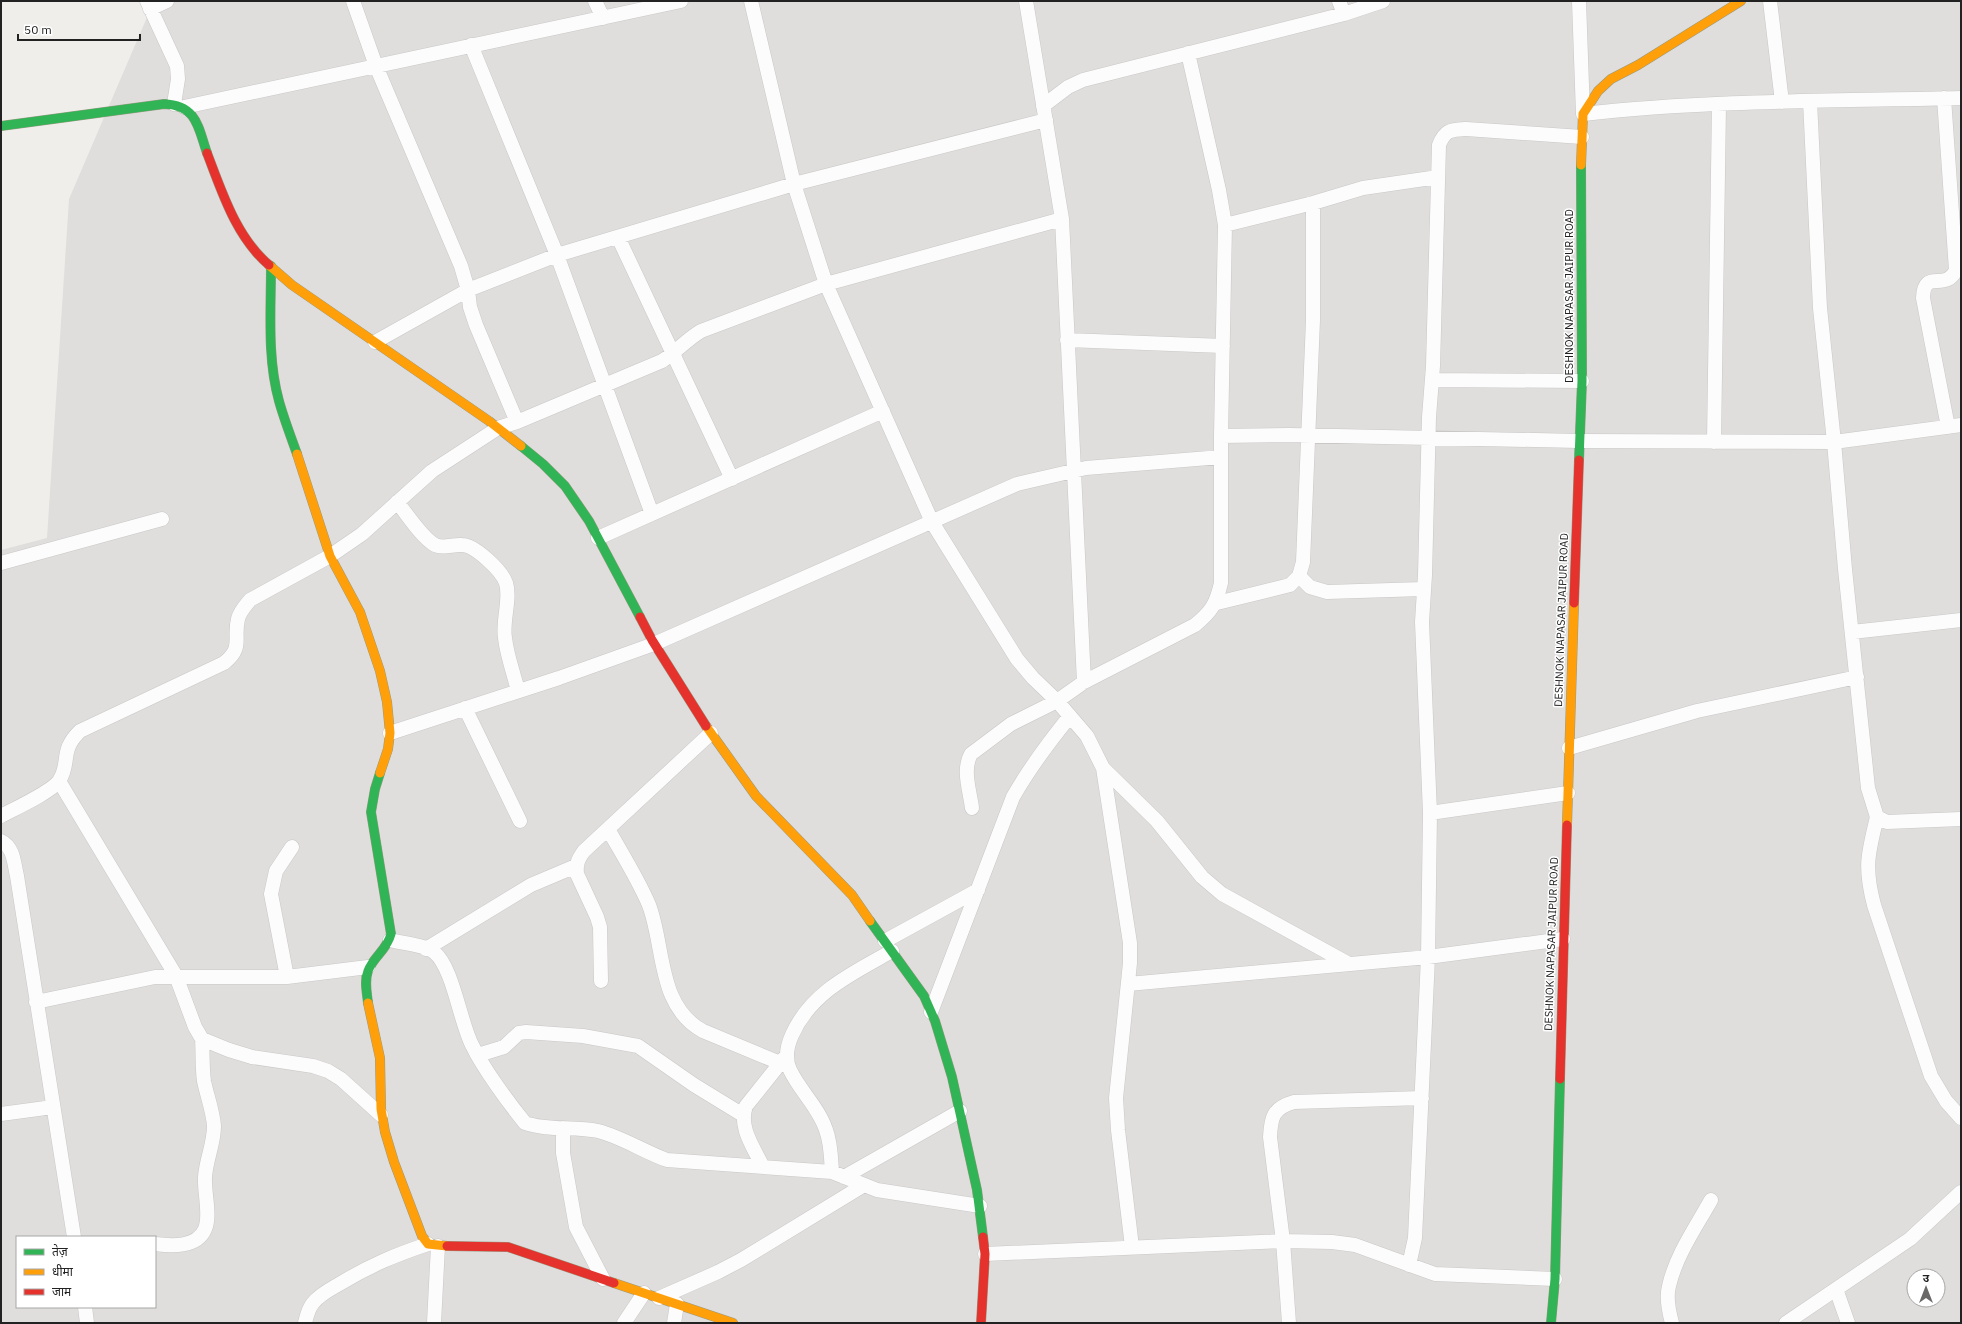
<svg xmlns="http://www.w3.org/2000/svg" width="1962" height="1324" viewBox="0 0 1962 1324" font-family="'IBM Plex Sans','Noto Sans Devanagari',sans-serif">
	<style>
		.residential { fill: #dfdedc; fill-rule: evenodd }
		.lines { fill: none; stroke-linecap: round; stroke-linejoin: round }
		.street-casing { stroke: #c9c8c7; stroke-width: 15 }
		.fast-casing { stroke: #999a82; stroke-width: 10 }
		.slow-casing { stroke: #999a82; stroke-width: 10 }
		.jam-casing { stroke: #999a82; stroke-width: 10 }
		.street { stroke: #fdfcfc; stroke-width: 14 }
		.fast { stroke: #30b455; stroke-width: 9 }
		.slow { stroke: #ff9f0a; stroke-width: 9 }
		.jam { stroke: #e5322d; stroke-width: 9 }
		.labels { text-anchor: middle; stroke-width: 3; stroke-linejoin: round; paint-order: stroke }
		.street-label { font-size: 11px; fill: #222; stroke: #fff }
	</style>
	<rect width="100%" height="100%" fill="#f0eeeb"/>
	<!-- residential -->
	<path class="residential" d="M154 1H1961V1323H1V550L47 538 69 199ZM17 1237H155V1307H17ZM1914 1276H1938V1300H1914Z"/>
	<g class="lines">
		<defs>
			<path id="street" d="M147 1 177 66 178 79 174 104
				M353 1 376 66 461 266 468 290 470 307 476 325 517 422
				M595 1 603 18
				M751 1 794 184 826 284 932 522 1017 659 1033 678 1057 701 1087 736 1103 768 1130 943V963L1116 1098 1118 1130 1132 1247
				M1026 1 1062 219 1084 682
				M1339 1 1344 14
				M1579 1 1583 114C1708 100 1835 101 1961 98
				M1770 1 1782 102
				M150 9 167 1
				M471 45 557 255 652 514
				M1944 98 1956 270C1945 293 1924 267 1923 298L1948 427
				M1810 101 1820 308 1834 442 1845 569 1868 788 1877 817 1887 822 1961 819
				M1043 106 1068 87 1083 80 1344 14 1383 1
				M184 107 681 1
				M1225 225 1313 203 1363 188 1438 177
				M618 237 732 479
				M1067 340 1223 346
				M375 342 468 290 557 255 794 184 1046 120
				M1432 380 1582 381
				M1221 436 1289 435 1579 441 1834 442 1961 425
				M1714 442 1719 105
				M397 502C407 514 422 538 435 545 444 549 453 544 462 545 475 545 502 571 506 583 511 599 502 621 505 638 507 656 514 674 518 691
				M598 538 883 411
				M1 563 162 519
				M1299 576 1310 587 1327 592 1423 589
				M1217 603 1290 585 1299 576 1303 562 1313 320V203
				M1852 632 1961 620
				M465 708 520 821
				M390 733 559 678 654 644 1017 484 1086 468 1221 457
				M1569 748 1697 711 1857 677
				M1103 768 1157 821 1202 877 1222 894 1349 964
				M59 781 176 976 195 1027 202 1039 229 1050 252 1057 313 1066 328 1071 341 1079 381 1115
				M972 808C970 791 962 770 971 754L1011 724 1057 701 1084 682 1195 625C1212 611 1216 604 1221 583V436L1225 225 1219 190 1188 53
				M1430 813 1568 793
				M1 816C14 809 51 792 59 781 71 763 59 751 80 731L224 663C244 647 233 639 238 619 240 611 245 606 250 600L330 556 362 534 432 471 498 428 517 422 662 361C676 352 686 340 701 331L826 284 1062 219
				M1877 817C1868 854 1864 867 1874 905L1931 1076 1946 1101 1961 1118
				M608 829C622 854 638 879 649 905 665 947 657 1006 703 1031L780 1063
				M1 841C14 847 14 864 17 876L74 1237
				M390 940C401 943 425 945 434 952 453 967 460 1022 472 1045 483 1068 508 1102 525 1123 548 1131 574 1126 598 1131 622 1137 644 1152 667 1160L832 1172 877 1190 980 1206
				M885 941 978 890
				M426 949 531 885 576 866
				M287 977 271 894 276 871 292 847
				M601 981 600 927 597 917 577 874C576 864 578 859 584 851L711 733
				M1128 984 1428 957 1563 939
				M36 1002 155 977H287L368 967
				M931 1012 1013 797C1030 767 1049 742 1070 716
				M478 1055 504 1047 519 1033 526 1032 583 1036 638 1046 694 1085 743 1115
				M1 1114 53 1107
				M563 1128V1153L576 1227 603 1279
				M763 1167C754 1148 738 1127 746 1106L786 1056
				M832 1172C831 1158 831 1143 826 1130 819 1108 800 1091 790 1070 785 1059 787 1046 792 1035 811 992 853 973 892 951
				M844 1177 960 1111
				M155 1244C171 1246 197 1248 205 1229 211 1215 204 1193 205 1177 206 1160 214 1144 214 1126 213 1111 207 1096 204 1081 202 1067 203 1053 202 1039
				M985 1254 1283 1241 1332 1242 1355 1245 1435 1274 1555 1279
				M1409 1265 1415 1238 1428 957 1430 813 1422 622 1425 575 1429 417 1433 366 1439 145C1445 130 1450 130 1466 129L1582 137
				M1836 1289 1848 1323
				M659 1298 718 1272 741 1260 864 1185
				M85 1307 87 1323
				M305 1323C307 1315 308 1309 313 1303 320 1294 331 1289 341 1283 371 1265 395 1255 428 1244
				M434 1323 438 1246
				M624 1323 644 1293
				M674 1323 677 1304
				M1289 1323 1283 1241 1270 1137C1271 1117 1273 1108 1294 1102L1422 1098
				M1672 1323C1669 1312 1666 1297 1669 1286 1676 1255 1696 1227 1711 1200
				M1786 1323 1910 1239 1961 1192"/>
			<path id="fast" d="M1 126 164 104C197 105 198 127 207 153
				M271 266C271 310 267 358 279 401 284 419 291 437 297 454
				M521 446 543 464 565 486 589 521 640 617
				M1579 460 1582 381 1581 165
				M870 921 924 996 935 1021 952 1077 977 1190 983 1237
				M368 1003C367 993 364 981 368 971 373 957 387 950 391 934L371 812 375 789 380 773
				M1551 1323 1555 1279 1560 1079"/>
			<path id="slow" d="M1581 165 1583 114 1598 91 1611 79 1638 65 1741 1
				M269 265 292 285 489 421 521 446
				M297 454 330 556 360 612 380 671 387 702 390 733 388 749 380 773
				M706 726 756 796 852 895 870 921
				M1567 825 1574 603
				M368 1003 380 1058 381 1109 385 1132 394 1162 422 1236 428 1244 447 1246
				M614 1283 733 1323"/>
			<path id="jam" d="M207 153C222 192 236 237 269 265
				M1574 603 1579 460
				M640 617 652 640 706 726
				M1560 1079 1567 825
				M447 1246 508 1247 614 1283
				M981 1323 985 1254 983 1237"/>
		</defs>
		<!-- street casing -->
		<use href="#street" class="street-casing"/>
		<!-- fast casing -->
		<use href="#fast" class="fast-casing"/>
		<!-- slow casing -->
		<use href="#slow" class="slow-casing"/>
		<!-- jam casing -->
		<use href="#jam" class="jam-casing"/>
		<!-- street -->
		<use href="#street" class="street"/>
		<!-- fast -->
		<use href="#fast" class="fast"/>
		<!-- slow -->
		<use href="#slow" class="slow"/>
		<!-- jam -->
		<use href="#jam" class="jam"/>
	</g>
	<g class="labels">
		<!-- street labels -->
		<g class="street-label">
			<text transform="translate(1569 296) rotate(-90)" y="4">DESHNOK NAPASAR JAIPUR ROAD</text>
			<text transform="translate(1561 620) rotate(-88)" y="4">DESHNOK NAPASAR JAIPUR ROAD</text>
			<text transform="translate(1551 944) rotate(-88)" y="4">DESHNOK NAPASAR JAIPUR ROAD</text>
		</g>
	</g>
	<!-- border -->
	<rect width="1962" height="1324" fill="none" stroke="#222222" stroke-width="4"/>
	<!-- legend -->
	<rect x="16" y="1236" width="140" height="72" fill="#ffffff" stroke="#a7a7a7"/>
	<rect x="24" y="1249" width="20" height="6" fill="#30b455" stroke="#a7a7a7"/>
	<text x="52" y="1256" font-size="12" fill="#222222">तेज़</text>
	<rect x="24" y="1269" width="20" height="6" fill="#ff9f0a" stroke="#a7a7a7"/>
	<text x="52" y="1276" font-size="12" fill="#222222">धीमा</text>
	<rect x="24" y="1289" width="20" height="6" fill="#e5322d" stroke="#a7a7a7"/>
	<text x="52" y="1296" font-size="12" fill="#222222">जाम</text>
	<!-- north arrow -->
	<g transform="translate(1926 1288)"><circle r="19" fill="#ffffff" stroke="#a7a7a7"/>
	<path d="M0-3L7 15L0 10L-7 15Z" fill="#6a6968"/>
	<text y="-6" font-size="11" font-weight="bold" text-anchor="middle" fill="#222222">उ</text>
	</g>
	<!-- scale -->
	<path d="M18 34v6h122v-6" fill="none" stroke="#222222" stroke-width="2"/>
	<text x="24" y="34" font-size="12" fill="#222222" stroke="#ffffff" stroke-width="3" paint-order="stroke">50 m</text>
</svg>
